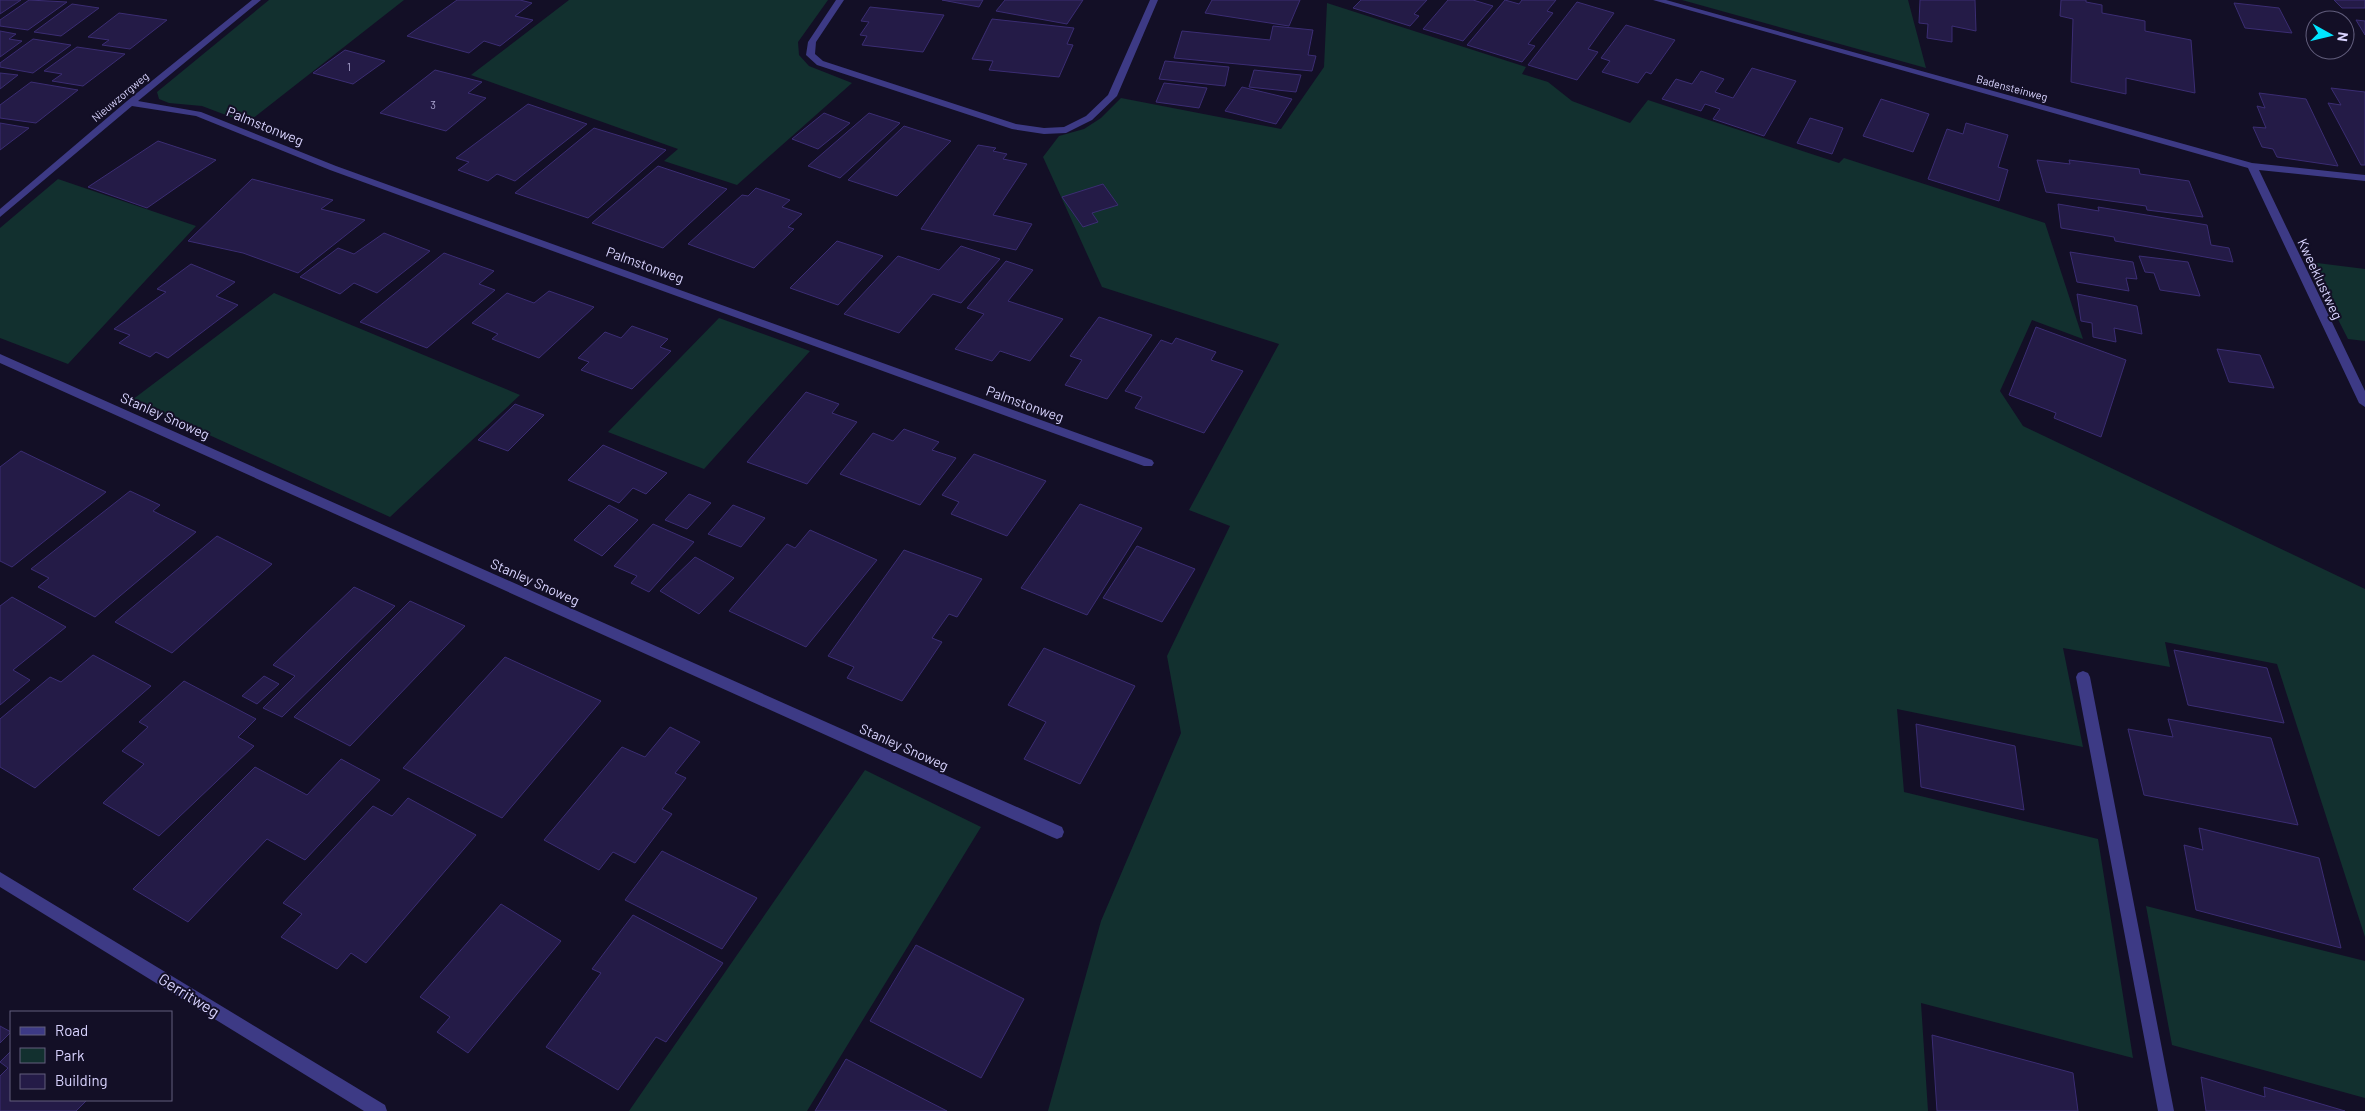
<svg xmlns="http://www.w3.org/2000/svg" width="2365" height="1111" viewBox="0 0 2365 1111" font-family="Barlow,sans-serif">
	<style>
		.green { fill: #12302f }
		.building { fill: #241b47; stroke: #3b2d73 }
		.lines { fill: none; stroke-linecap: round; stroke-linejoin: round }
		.minor { fill: #3d3a85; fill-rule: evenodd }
		.labels { text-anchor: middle; stroke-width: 4; stroke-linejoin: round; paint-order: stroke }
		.number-label { font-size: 11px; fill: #aca6d1 }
		.far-street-label { font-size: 11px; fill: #d9d4ff; stroke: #130f26 }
		.street-label { font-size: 14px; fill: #d9d4ff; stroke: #130f26 }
		.near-street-label { font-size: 16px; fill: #d9d4ff; stroke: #130f26 }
	</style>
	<rect width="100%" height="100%" fill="#130f26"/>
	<!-- green -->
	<path class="green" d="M269 0H404L247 123 202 106 169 103 159 99 157 92Z
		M569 0H828L798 42 799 55 809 66 852 83 737 185 664 161 678 149 471 75Z
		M1683 0H1908L1926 68 1682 0Z
		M1327 3 1526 67 1522 74 1548 82 1572 101 1630 123 1648 100 1839 163 1844 158 2045 223 2083 339 2032 320 2000 391 2023 426 2365 589V937L2277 664 2165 642 2170 667 2063 648 2083 747 1897 709 1904 792 2098 839 2133 1058 1921 1003 1928 1111H1048L1101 921 1181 733 1167 656 1230 526 1189 510 1279 344 1102 287 1043 157 1059 136 1084 129 1101 118 1121 98 1281 129 1324 67Z
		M58 179 196 226 68 364 0 338V228Z
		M2309 262 2365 269V341L2348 339Z
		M274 293 520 395 390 517 132 400Z
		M719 318 810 351 704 469 608 432Z
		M865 770 981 827 807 1111H629Z
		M2146 906 2365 961V1098L2172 1045Z"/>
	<!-- building -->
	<path class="building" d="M0 0H21L0 14Z
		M29 0 67 2 28 30 0 26V20Z
		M457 0H520L532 3 515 16 533 20 500 46 484 41 469 53 407 36Z
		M942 0H983L979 7Z
		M1005 0H1083L1067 24 996 11Z
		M1212 0H1300L1289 26 1205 13Z
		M1361 0H1427L1414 14 1419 16 1410 26 1353 8Z
		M1448 0H1473L1493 6 1463 41 1423 29Z
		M1505 0 1519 4 1522 0H1556L1547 11 1553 13 1528 44 1535 46 1522 62 1467 45Z
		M1920 0H1975L1976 31 1952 26V42L1927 38 1928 24 1919 23Z
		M2061 0H2086V2L2102 5V13L2145 21V31L2191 40 2195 93 2126 78V94L2071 82 2073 19 2060 16Z
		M2334 0H2365V8H2342Z
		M1577 2 1614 13 1588 49 1598 52 1577 80 1528 65Z
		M2234 3 2279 8 2292 33 2245 28Z
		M72 4 99 8 61 36 34 32Z
		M870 7 944 15 923 52 862 45 867 36 860 35 869 22 861 21Z
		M119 13 167 20 130 49 102 45 109 40 88 37Z
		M992 19 1074 28 1067 44 1073 45 1059 77 989 70 993 61 972 59Z
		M2356 20 2365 21V35Z
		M1626 25 1675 40 1651 74 1646 72 1638 83 1602 72 1610 61 1601 58Z
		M1273 26 1313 30 1308 55 1316 56 1312 71 1174 58 1182 31 1270 40Z
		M0 31 16 34 9 39 22 41 0 57Z
		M33 39 71 45 33 73 0 67V63Z
		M77 47 125 54 83 86 52 81 62 74 44 71Z
		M345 50 385 61 353 84 313 73Z
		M1165 61 1229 67 1225 86 1159 79Z
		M1752 68 1796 81 1764 136 1713 119 1720 109 1705 104 1701 111 1662 99 1676 79 1692 84 1701 71 1724 79 1715 92 1733 98Z
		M435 70 482 82 468 93 486 98 446 131 380 113Z
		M1254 70 1301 75 1296 92 1249 87Z
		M0 73 18 75 0 89Z
		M31 82 78 90 36 123 0 118V105Z
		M1164 83 1207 88 1199 108 1156 102Z
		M1242 87 1292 99 1276 124 1225 111Z
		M2331 88 2365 92V165H2361L2328 103 2341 105Z
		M2259 93 2306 99 2338 166 2277 157 2273 149 2262 147 2253 127 2266 128 2257 106 2265 108Z
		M1881 99 1929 114 1913 152 1863 136Z
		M528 104 587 124 515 181 497 174 488 181 458 170 469 162 456 158Z
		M824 113 850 123 818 149 792 139Z
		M869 113 900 123 840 178 808 166Z
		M1810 118 1843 128 1832 154 1797 143Z
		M0 123 29 128 0 150Z
		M1966 123 2008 135 1998 167 2008 170 1999 201 1928 179 1947 129 1963 134Z
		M904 126 951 141 897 196 848 180Z
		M594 128 666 150 588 218 515 193Z
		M158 141 216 160 147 208 88 187Z
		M978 145 996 148 993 151 1007 154 1003 159 1027 164 993 215 1032 224 1016 250 921 229Z
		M2037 160 2070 164 2069 160 2139 169 2140 174 2189 181 2203 217 2147 210 2146 206 2046 192Z
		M658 166 727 189 663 248 592 223Z
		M252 179 333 200 321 209 365 220 298 273 243 253 188 241Z
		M1103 184 1118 205 1092 213 1098 222 1083 227 1062 197Z
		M756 188 790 200 782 207 802 214 788 227 794 229 754 268 688 244 742 195 748 196Z
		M2058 204 2099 211 2098 207 2207 225 2211 245 2229 248 2233 262 2115 241 2114 237 2061 228Z
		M384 233 430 251 377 293 354 283 340 294 300 277 338 248 354 254Z
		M837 241 883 256 838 305 790 288Z
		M961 246 1000 259 961 303 933 294 899 333 844 314 898 256 939 270Z
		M2070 252 2133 262 2137 279 2126 278 2129 291 2077 282Z
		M444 253 494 271 479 284 495 290 427 348 360 322Z
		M2139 256 2188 262 2200 296 2160 290 2154 273 2145 272Z
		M1006 261 1033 270 1008 301 1063 319 1030 361 1000 351 992 361 955 349 984 314 967 308Z
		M191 264 235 282 216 296 238 305 168 358 156 352 150 357 119 343 130 335 114 329 166 292 157 289Z
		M549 291 594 307 539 358 492 339 498 334 472 323 507 293 534 303Z
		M2077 294 2137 306 2142 334 2114 328 2116 342 2093 337 2092 323 2081 321Z
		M1099 317 1152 335 1107 399 1065 385 1082 360 1070 356Z
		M632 326 668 339 660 347 671 351 632 389 581 370 589 362 578 358 605 332 621 338Z
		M2036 327 2126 360 2101 437 2054 418 2056 413 2009 395Z
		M1176 338 1216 352 1211 360 1243 371 1204 433 1135 408 1142 397 1125 391 1161 340 1172 344Z
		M2217 349 2260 355 2274 388 2229 382Z
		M806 392 839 404 832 413 857 422 807 484 747 462Z
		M515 404 544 415 508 451 478 440Z
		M904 429 939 442 932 450 956 458 920 505 840 474 873 433 893 441Z
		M603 445 667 473 646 494 633 488 619 503 568 480Z
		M21 451 106 492 12 567 0 561V467Z
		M974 454 1046 481 1007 536 951 514 959 502 942 495Z
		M130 491 160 505 153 511 196 532 95 617 38 587 49 578 31 569Z
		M689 494 711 503 687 529 665 520Z
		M1080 504 1142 528 1087 615 1021 588Z
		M609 505 638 520 602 556 574 540Z
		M733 505 765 518 741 547 708 534Z
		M653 524 694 542 649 592 631 583 637 576 614 566Z
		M810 530 877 560 806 647 729 611 787 544 795 548Z
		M217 536 272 564 172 653 115 622Z
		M1137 546 1195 569 1162 622 1103 598Z
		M904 550 982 579 957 617 949 614 932 638 942 642 902 701 847 678 854 667 828 656Z
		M695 557 734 578 699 614 660 591Z
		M354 587 395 606 282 717 263 708 295 676 273 665Z
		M12 597 66 627 13 670 30 680 0 705V606Z
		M410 601 465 626 350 746 294 717Z
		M1044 648 1135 686 1080 784 1024 759 1046 722 1008 705Z
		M2174 650 2267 668 2284 723 2188 705Z
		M93 655 151 686 35 788 0 767V719L50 677 61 682Z
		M505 657 601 701 502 818 403 768Z
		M264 676 279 684 257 704 242 696Z
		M184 681 256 719 238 737 254 746 159 836 103 803 144 764 122 751 148 727 139 722Z
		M2168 719 2271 738 2298 825 2144 795 2128 729 2173 737Z
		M1916 724 2015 746 2024 810 1921 787Z
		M670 727 700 742 675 773 686 778 662 809 672 814 635 863 613 852 599 870 544 840 622 747 645 757Z
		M341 759 380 780 305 860 267 839 188 922 133 889 255 767 307 795Z
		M408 798 476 835 366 963 351 953 337 969 281 937 302 914 283 903 373 806 392 816Z
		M2199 828 2319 858 2341 948 2196 910 2184 845 2203 850Z
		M662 851 757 898 722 949 625 900Z
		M501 904 561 941 468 1053 437 1032 450 1017 420 997Z
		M633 915 723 963 666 1042 656 1037 618 1090 546 1047 601 973 592 969Z
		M916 945 1024 999 981 1078 870 1021Z
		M0 1026 11 1032 0 1043Z
		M1932 1035 2073 1073 2078 1111H1937Z
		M11 1051V1100H87L76 1111H0V1076L8 1068 0 1062Z
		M846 1059 947 1111H815Z
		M2201 1077 2265 1097 2264 1087 2345 1111H2206Z"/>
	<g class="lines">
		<!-- minor -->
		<path class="minor" d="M252 0H261L138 101 201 112 336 166 1152 460 1154 463 1152 466H1144L330 170 196 116 132 106 0 217V209L127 101Z
			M836 0H844L816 42 815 54 823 61 1016 124 1044 128 1064 127 1086 116 1108 95 1150 0H1158L1117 96 1092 120 1066 133 1044 134 1012 129 817 65 806 55 808 42Z
			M1653 0H1666L2252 163 2365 175V181L2259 170 2365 391V407L2359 403 2248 168Z
			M0 354 1062 827 1064 832 1062 837 1057 839 1052 837 0 363Z
			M2083 671 2088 673 2090 677 2174 1111H2158L2076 677 2078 673Z
			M0 872 385 1105 387 1111H364L0 887Z"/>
	</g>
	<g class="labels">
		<!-- number labels -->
		<g class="number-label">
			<text x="349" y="71">1</text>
			<text x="433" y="109">3</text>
		</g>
		<!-- far-street labels -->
		<g class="far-street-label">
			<text transform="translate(2012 88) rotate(15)" y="4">Badensteinweg</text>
			<text transform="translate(120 97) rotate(-40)" y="4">Nieuwzorgweg</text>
		</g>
		<!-- street labels -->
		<g class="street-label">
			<text transform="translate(265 126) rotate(22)" y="5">Palmstonweg</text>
			<text transform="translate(645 265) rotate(20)" y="5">Palmstonweg</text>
			<text transform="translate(2320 279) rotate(65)" y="5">Kweeklustweg</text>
			<text transform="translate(1025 404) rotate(20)" y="5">Palmstonweg</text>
			<text transform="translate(165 416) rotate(24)" y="5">Stanley Snoweg</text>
			<text transform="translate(535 582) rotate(24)" y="5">Stanley Snoweg</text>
			<text transform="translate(904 747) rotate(24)" y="5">Stanley Snoweg</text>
		</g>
		<!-- near-street labels -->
		<g class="near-street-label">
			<text transform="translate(189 995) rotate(32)" y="6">Gerritweg</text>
		</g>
	</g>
	<!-- legend -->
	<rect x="10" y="1011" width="162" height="90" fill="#130f26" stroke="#625e7d"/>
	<rect x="20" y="1027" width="25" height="8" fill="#3d3a85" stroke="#625e7d"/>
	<text x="55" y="1036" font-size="15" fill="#d9d4ff">Road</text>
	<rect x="20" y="1048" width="25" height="15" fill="#12302f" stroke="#625e7d"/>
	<text x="55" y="1061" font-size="15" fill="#d9d4ff">Park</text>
	<rect x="20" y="1074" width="25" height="15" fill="#241b47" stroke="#625e7d"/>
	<text x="55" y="1086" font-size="15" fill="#d9d4ff">Building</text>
	<!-- north arrow -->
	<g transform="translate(2330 35) rotate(98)"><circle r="24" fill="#130f26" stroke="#625e7d"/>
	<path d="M0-4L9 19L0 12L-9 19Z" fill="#00e5ff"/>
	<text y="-8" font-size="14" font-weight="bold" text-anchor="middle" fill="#d9d4ff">N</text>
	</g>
</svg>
